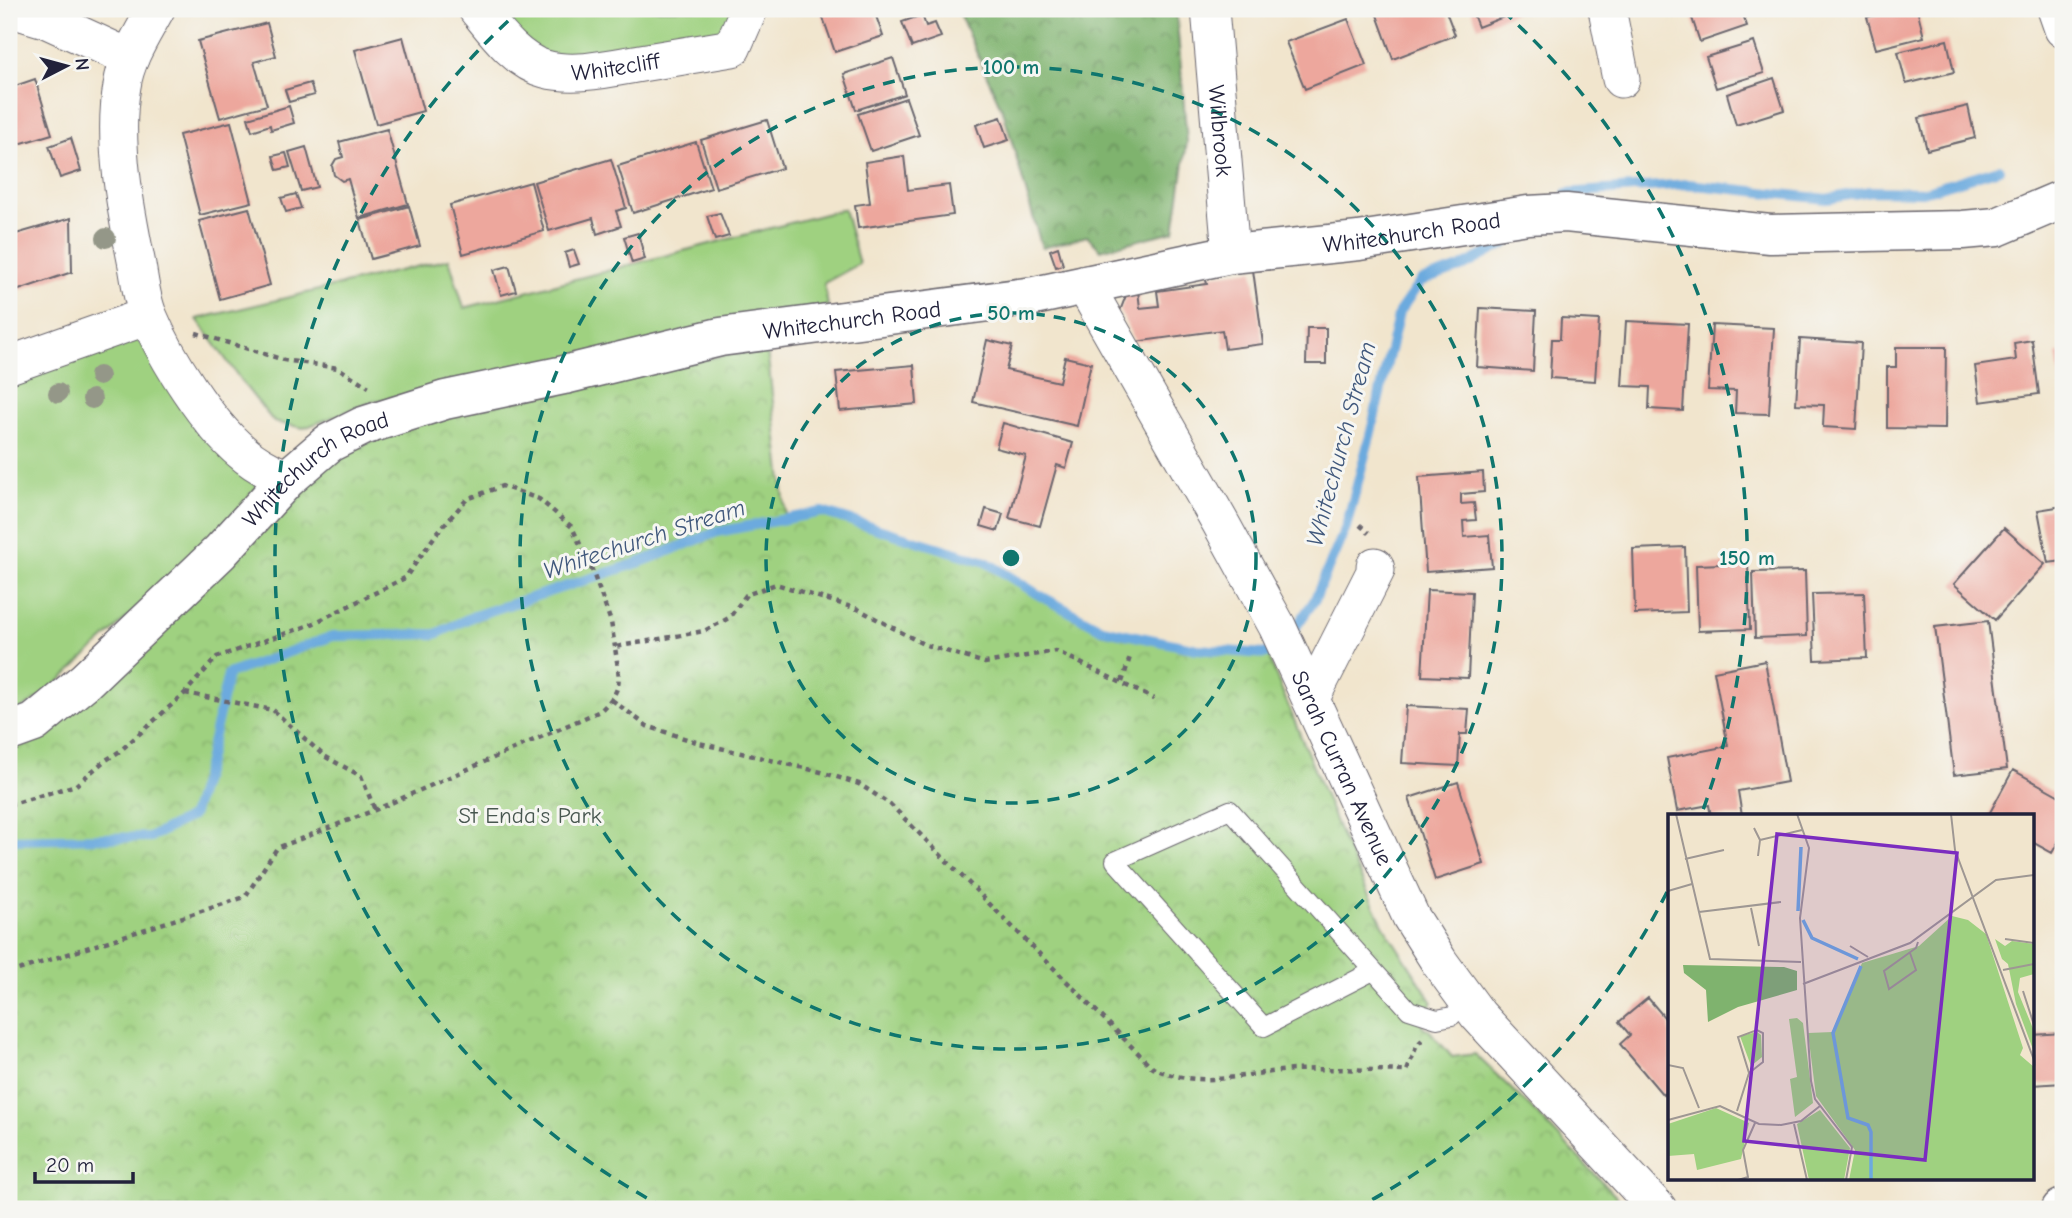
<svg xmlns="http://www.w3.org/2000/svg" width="2072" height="1218" viewBox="0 0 2072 1218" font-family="'Comic Neue',sans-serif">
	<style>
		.grass { fill: #9fd180; stroke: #607a5e; stroke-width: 2 }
		.forest { fill: url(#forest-crowns); stroke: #506a54; stroke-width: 2 }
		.park { fill: url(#park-crowns); stroke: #607a5e; stroke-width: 2 }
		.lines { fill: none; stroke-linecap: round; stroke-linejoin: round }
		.stream { stroke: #6caade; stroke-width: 10 }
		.building { fill: #eda79d }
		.lane-casing { stroke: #6a666e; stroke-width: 20 }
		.street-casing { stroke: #6a666e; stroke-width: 39 }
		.secondary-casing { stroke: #6a666e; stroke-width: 41 }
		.path { stroke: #6a666e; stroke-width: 4.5; stroke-dasharray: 5 5; stroke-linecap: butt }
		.lane { stroke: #fff; stroke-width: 18 }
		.street { stroke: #fff; stroke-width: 37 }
		.secondary { stroke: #fff; stroke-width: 38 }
		.tree { fill: #949788 }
		.ring { fill: none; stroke: #0f766e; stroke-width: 3.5; stroke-dasharray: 12 9 }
		.labels { text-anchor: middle; stroke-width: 6; stroke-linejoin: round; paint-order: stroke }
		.street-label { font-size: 23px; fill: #22223b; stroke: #f6f6f2 }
		.park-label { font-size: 23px; fill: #485750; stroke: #f6f6f2 }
		.water-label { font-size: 24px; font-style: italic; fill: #40587c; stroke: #f6f6f2 }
		.inset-river { fill: none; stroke: #6caade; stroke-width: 3.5 }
		.inset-road { fill: none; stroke: #9e9793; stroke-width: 2 }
		.view { fill: #7b2cbf; fill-opacity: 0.15; stroke: #7b2cbf; stroke-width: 3.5 }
		.inset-edge { fill: none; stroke: #22223b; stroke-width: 3.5 }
		.centre { fill: #0f766e; stroke: #f6f6f2; stroke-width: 3.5 }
		.ring-label { font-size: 21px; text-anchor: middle; font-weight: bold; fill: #0f766e; stroke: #f6f6f2; stroke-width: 6; stroke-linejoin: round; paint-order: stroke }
	</style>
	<defs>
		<pattern id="forest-crowns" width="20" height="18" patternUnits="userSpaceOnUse" patternTransform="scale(1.75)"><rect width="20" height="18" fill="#7fb36e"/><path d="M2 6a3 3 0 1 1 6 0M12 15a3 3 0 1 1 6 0" fill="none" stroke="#68915c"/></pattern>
		<pattern id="park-crowns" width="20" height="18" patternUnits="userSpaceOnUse" patternTransform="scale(1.75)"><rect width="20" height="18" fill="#9fd180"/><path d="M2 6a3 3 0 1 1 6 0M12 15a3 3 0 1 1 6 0" fill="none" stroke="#89b370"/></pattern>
	</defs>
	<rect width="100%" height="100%" fill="#f6f6f2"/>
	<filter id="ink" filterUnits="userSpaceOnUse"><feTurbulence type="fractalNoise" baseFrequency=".0143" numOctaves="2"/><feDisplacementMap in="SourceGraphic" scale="14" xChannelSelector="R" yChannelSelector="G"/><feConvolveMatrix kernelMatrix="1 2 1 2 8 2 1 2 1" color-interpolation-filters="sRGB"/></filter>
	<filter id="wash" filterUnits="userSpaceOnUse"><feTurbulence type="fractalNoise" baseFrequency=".00686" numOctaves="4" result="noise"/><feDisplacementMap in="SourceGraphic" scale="28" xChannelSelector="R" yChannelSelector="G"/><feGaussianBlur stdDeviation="1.57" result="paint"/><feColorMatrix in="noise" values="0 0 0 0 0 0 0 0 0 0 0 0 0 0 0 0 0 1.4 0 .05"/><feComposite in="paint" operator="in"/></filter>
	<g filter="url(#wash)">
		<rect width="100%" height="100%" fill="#f1e5cd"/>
		<!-- grass -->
		<path class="grass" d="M507 9H736L721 37 574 59 544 53 508 27Z
			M844 209 859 264 824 283 828 306 375 401 304 428 274 422 245 386 197 319 449 259 464 308Z
			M137 334 259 483 247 505 46 694 9 716V380Z"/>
		<!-- forest -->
		<path class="forest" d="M957 9H1176L1187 142 1174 231 1101 250 1087 236 1042 248 1004 114Z"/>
		<!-- park -->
		<path class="park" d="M767 350 786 517 822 512 986 562 1101 633 1195 652 1263 657 1273 652 1270 661 1343 840 1383 925 1432 1001 1422 1026 1429 1030 1452 1057 1475 1054 1531 1108 1628 1209H9V748L319 465 412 423 729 354Z"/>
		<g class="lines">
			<!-- stream -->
			<path class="stream" d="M1567 193 1687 184 1827 199 1870 191 1923 192 1999 169
				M1291 634 1314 601 1346 527 1370 436 1399 312 1421 281 1460 268 1508 242 1524 230
				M9 840 151 837 192 816 207 766 228 674 333 636 436 634 474 616 638 563 717 532 822 512 986 562 1039 595 1102 629 1197 649 1264 654 1279 647"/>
		</g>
		<g id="blocks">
			<!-- building -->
			<path class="building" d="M820 9H894L876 16 883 36 835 52Z
				M1384 9H1445L1455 35 1393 59 1376 12Z
				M1471 9H1524L1478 27Z
				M1689 9H1741L1747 26 1700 42Z
				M1901 9H1917L1924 37 1876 49 1867 17Z
				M922 15 926 26 935 23 941 37 912 47 902 22Z
				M1348 19 1366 65 1305 89 1286 42Z
				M267 23 276 56 254 62 267 105 220 118 198 41Z
				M403 37 423 111 376 124 355 50Z
				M1947 40 1954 72 1906 84 1898 52Z
				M1754 42 1764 73 1716 88 1706 57Z
				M893 58 905 94 856 110 844 74Z
				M1774 78 1784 110 1736 125 1727 94Z
				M35 79 52 134 9 147V88Z
				M310 83 314 95 289 102 285 90Z
				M906 98 919 135 871 151 858 114Z
				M289 106 294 123 271 130 270 125 252 131 248 118Z
				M1968 106 1975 138 1927 150 1919 118Z
				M1001 117 1009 140 984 148 976 125Z
				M767 120 782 168 716 188 701 140Z
				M231 122 252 202 200 215 179 135Z
				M387 129 408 204 359 218 348 179 342 181 334 175 332 166 336 159 343 157 339 142Z
				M71 138 81 171 60 178 49 146Z
				M696 142 711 188 633 213 618 166Z
				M306 147 317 187 301 191 289 152Z
				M286 153 290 167 277 170 273 156Z
				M904 156 908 190 949 185 953 215 858 228 855 205 870 203 865 162Z
				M611 159 626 208 616 211 621 226 597 234 593 218 549 231 534 182Z
				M531 182 544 231 463 254 450 205Z
				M296 194 301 208 286 212 281 198Z
				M409 206 420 246 371 259 360 220Z
				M249 208 270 285 220 299 199 221Z
				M720 213 729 236 715 240 707 216Z
				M71 218 72 272 16 291 9 272V236Z
				M638 233 645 259 632 263 624 237Z
				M1058 247 1063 265 1056 267 1050 250Z
				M574 250 579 264 569 267 565 253Z
				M509 266 516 291 501 295 494 270Z
				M1253 270 1263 344 1225 349 1222 330 1135 342 1120 311 1127 293 1138 291 1140 308 1159 306 1157 291 1207 284 1205 276Z
				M1480 308 1536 311 1533 371 1477 367Z
				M1561 318 1599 320 1595 381 1550 378 1552 339H1560Z
				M1626 321 1688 324 1683 411 1649 409 1650 387 1622 386Z
				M1712 325 1774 328 1769 414 1735 413 1736 391 1708 390Z
				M1307 328H1326V364H1306Z
				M1800 339 1861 343 1856 429 1823 427 1824 405 1796 404Z
				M987 340 1012 346 1006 370 1059 382 1065 357 1091 363 1077 426 973 402Z
				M2032 340 2039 394 1980 402 1975 366 2016 360 2014 343Z
				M1896 347H1946L1945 429 1887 428V367H1896Z
				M2063 353V393H2062L2056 354Z
				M914 365 917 404 840 411 836 372Z
				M1003 423 1073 443 1066 468 1057 465 1040 526 1009 518 1026 456 996 448Z
				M1483 472 1484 492 1461 494V504L1474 503 1476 520 1463 521 1464 537 1489 535 1492 567 1426 572 1419 477Z
				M2063 506V561L2048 563 2038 510Z
				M986 509 1003 514 998 531 981 526Z
				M2004 528 2045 564 1995 620 1954 584Z
				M1685 547 1687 612 1635 614 1633 549Z
				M1748 563 1750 629 1698 631 1696 565Z
				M1805 571 1807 636 1755 638 1753 572Z
				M1427 590 1472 592 1468 678 1422 676Z
				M1864 593 1867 658 1815 660 1812 594Z
				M1988 621 2007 769 1954 775 1935 627Z
				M1765 661 1787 782 1738 791 1742 816H1711L1709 805 1677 811 1667 758 1728 746 1714 671Z
				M1406 706 1469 709 1467 734H1460L1458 766 1402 763Z
				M2013 770 2063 798V833L2052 853 2032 842V816H1988Z
				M1458 782 1484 864 1435 880 1409 798Z
				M1648 998 1670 1024V1089L1663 1095 1620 1044 1630 1035 1619 1022Z
				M2063 1033V1083L2032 1085V1035Z"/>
		</g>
	</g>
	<g filter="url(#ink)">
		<use href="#blocks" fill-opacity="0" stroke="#6a666e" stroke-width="2"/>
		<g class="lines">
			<defs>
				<path id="lane" d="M1373 971 1264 1027 1115 861 1230 810 1409 1010 1437 1019 1452 1016"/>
				<g id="street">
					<path d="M12 9 45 19 130 58"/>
					<path d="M156 9C143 33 126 58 122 86 112 141 126 211 137 265 140 282 142 301 149 317 166 358 208 424 242 452 255 464 271 472 287 479"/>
					<path id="s1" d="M477 9C494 30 517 62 545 69 575 77 611 68 641 63 671 58 701 53 732 48L749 9"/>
					<path id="s2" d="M1210 9 1231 254"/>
					<path d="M1607 9 1621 79"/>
					<path d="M2056 9 2063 29"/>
					<path id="s3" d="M1086 284 1092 298 1220 522 1277 626 1411 917 1440 963 1478 1015 1658 1209"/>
					<path d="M9 365 148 316"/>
					<path d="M1311 698 1376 570 1375 566"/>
				</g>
				<g id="secondary">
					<path id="s4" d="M9 732 34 723 85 681 220 552 287 479 329 443 363 426 445 400 564 375 720 337 1034 296 1231 254 1359 241 1528 215 1566 213 1770 234 1963 230 1997 227 2063 199"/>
					<path d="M2061 1209 2063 1208"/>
				</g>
			</defs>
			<!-- lane casing -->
			<use href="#lane" class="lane-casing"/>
			<!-- street casing -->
			<use href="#street" class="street-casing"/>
			<!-- secondary casing -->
			<use href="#secondary" class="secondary-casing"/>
			<!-- path -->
			<path class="path" d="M196 333 284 360 338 368 369 387
				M1360 525 1369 533
				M1122 682 1130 657
				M185 693 273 710 324 756 361 776 375 810
				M612 700 647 726 699 743 821 772 859 784 890 804 1153 1068C1203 1091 1243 1072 1295 1070 1332 1068 1370 1070 1407 1071L1417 1045 1422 1040
				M9 805 76 785 103 762 120 751 185 693 217 657 310 625 405 578 437 533 467 499 502 486 539 499 572 527 592 570 611 622 615 647
				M9 973 245 897 277 848 375 810 600 711C625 688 619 679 615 647L704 631 729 618 746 595 776 584 858 609 923 644 985 663 1056 651 1154 699"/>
			<!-- lane -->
			<use href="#lane" class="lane"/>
			<!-- street -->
			<use href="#street" class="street"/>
			<!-- secondary -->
			<use href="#secondary" class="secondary"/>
		</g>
		<!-- trees -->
		<g class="tree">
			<circle cx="106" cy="238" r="10"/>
			<circle cx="99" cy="376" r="10"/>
			<circle cx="58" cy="393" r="10"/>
			<circle cx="92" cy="399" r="10"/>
		</g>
	</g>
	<!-- distance rings -->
	<g class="ring">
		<circle cx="1011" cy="558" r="245"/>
		<circle cx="1011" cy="558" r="491"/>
		<path d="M1667 892A736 736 0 0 1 1357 1208M665 1208A736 736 0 0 1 519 11M1503 11A736 736 0 0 1 1703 810"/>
	</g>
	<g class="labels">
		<!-- street labels -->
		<g class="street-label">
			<text dy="8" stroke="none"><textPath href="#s1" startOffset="163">Whitecliff</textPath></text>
			<text dy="8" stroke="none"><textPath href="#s2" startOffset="122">Willbrook</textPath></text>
			<text dy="8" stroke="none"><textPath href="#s4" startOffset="1540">Whitechurch Road</textPath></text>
			<text dy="8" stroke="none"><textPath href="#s4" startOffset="973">Whitechurch Road</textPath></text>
			<text dy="8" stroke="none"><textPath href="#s4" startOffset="408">Whitechurch Road</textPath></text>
			<text dy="8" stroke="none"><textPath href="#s3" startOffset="548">Sarah Curran Avenue</textPath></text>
		</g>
		<!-- park labels -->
		<g class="park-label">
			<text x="530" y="823">St Enda's Park</text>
		</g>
		<!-- water labels -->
		<g class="water-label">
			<text transform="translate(1341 444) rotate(-75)" y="8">Whitechurch Stream</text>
			<text transform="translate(644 539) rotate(-18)" y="8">Whitechurch Stream</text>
		</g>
	</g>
	<!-- overview -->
	<g transform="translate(1668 814)">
		<rect width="366" height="366" fill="#f1e5cd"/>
		<path d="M327 125 337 132 344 127 366 130V160L352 164 350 178 366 217V238L348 190 340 150 334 145ZM129 204 135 209 145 289 127 303 122 265 129 263 121 205ZM89 218 93 221 94 243 83 252 72 222ZM152 296 182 334 176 366H141L129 310Z" fill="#9fd180"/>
		<path d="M15 151 116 153 129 157V176L70 193 40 208 38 176 16 159Z" fill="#7fb36e"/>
		<path d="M284 102 300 106 318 120 355 234 352 241 366 253V366H181L187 336 148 282 140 219 165 218 194 149 251 132ZM48 294 81 309 73 345 29 356 26 340 0 342V310Z" fill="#9fd180"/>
		<path class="inset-river" d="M130 97 133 33M135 106 144 124 190 145M193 152 165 219 180 304 200 311 203 318V366"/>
		<path class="inset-road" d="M8 0 42 145 133 148M129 0 141 34 132 104 143 267 147 285 184 333 178 366M283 0 287 36 366 246M86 14 92 26 90 42M92 26 134 16M17 45 56 36M0 77 24 70M83 94 91 132M31 98 113 88M337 125 366 129M182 132 200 143M242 139 248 156 221 175 216 157 248 134 250 128M335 156 366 150M135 170 242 129 328 66 366 61M355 177 366 211M0 251 15 254 31 294M69 297 81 259 70 223 89 216 95 219V248L81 259M0 306 52 292 91 310 113 311 133 307 152 292M126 310 139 366M70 366 80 363 75 336 87 309"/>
		<path class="view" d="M109 20 289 39 257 346 76 327Z"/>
		<rect width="366" height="366" class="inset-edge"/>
	</g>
	<circle cx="1011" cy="558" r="10" class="centre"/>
	<g class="ring-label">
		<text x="1011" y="74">100 m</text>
		<text x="1011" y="320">50 m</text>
		<text x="1747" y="565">150 m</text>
	</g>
	<!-- margin -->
	<rect width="2072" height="1218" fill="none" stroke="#f6f6f2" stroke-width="35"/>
	<!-- north arrow -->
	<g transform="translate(66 66) rotate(84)" stroke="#f6f6f2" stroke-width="5" paint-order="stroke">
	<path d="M0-5L12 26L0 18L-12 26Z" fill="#22223b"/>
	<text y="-10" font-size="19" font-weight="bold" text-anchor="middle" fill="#22223b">N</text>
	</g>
	<!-- scale -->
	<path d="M35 1172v10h98v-10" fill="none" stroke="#22223b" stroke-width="3.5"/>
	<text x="46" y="1172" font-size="21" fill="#22223b" stroke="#f6f6f2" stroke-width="5" paint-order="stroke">20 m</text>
</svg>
